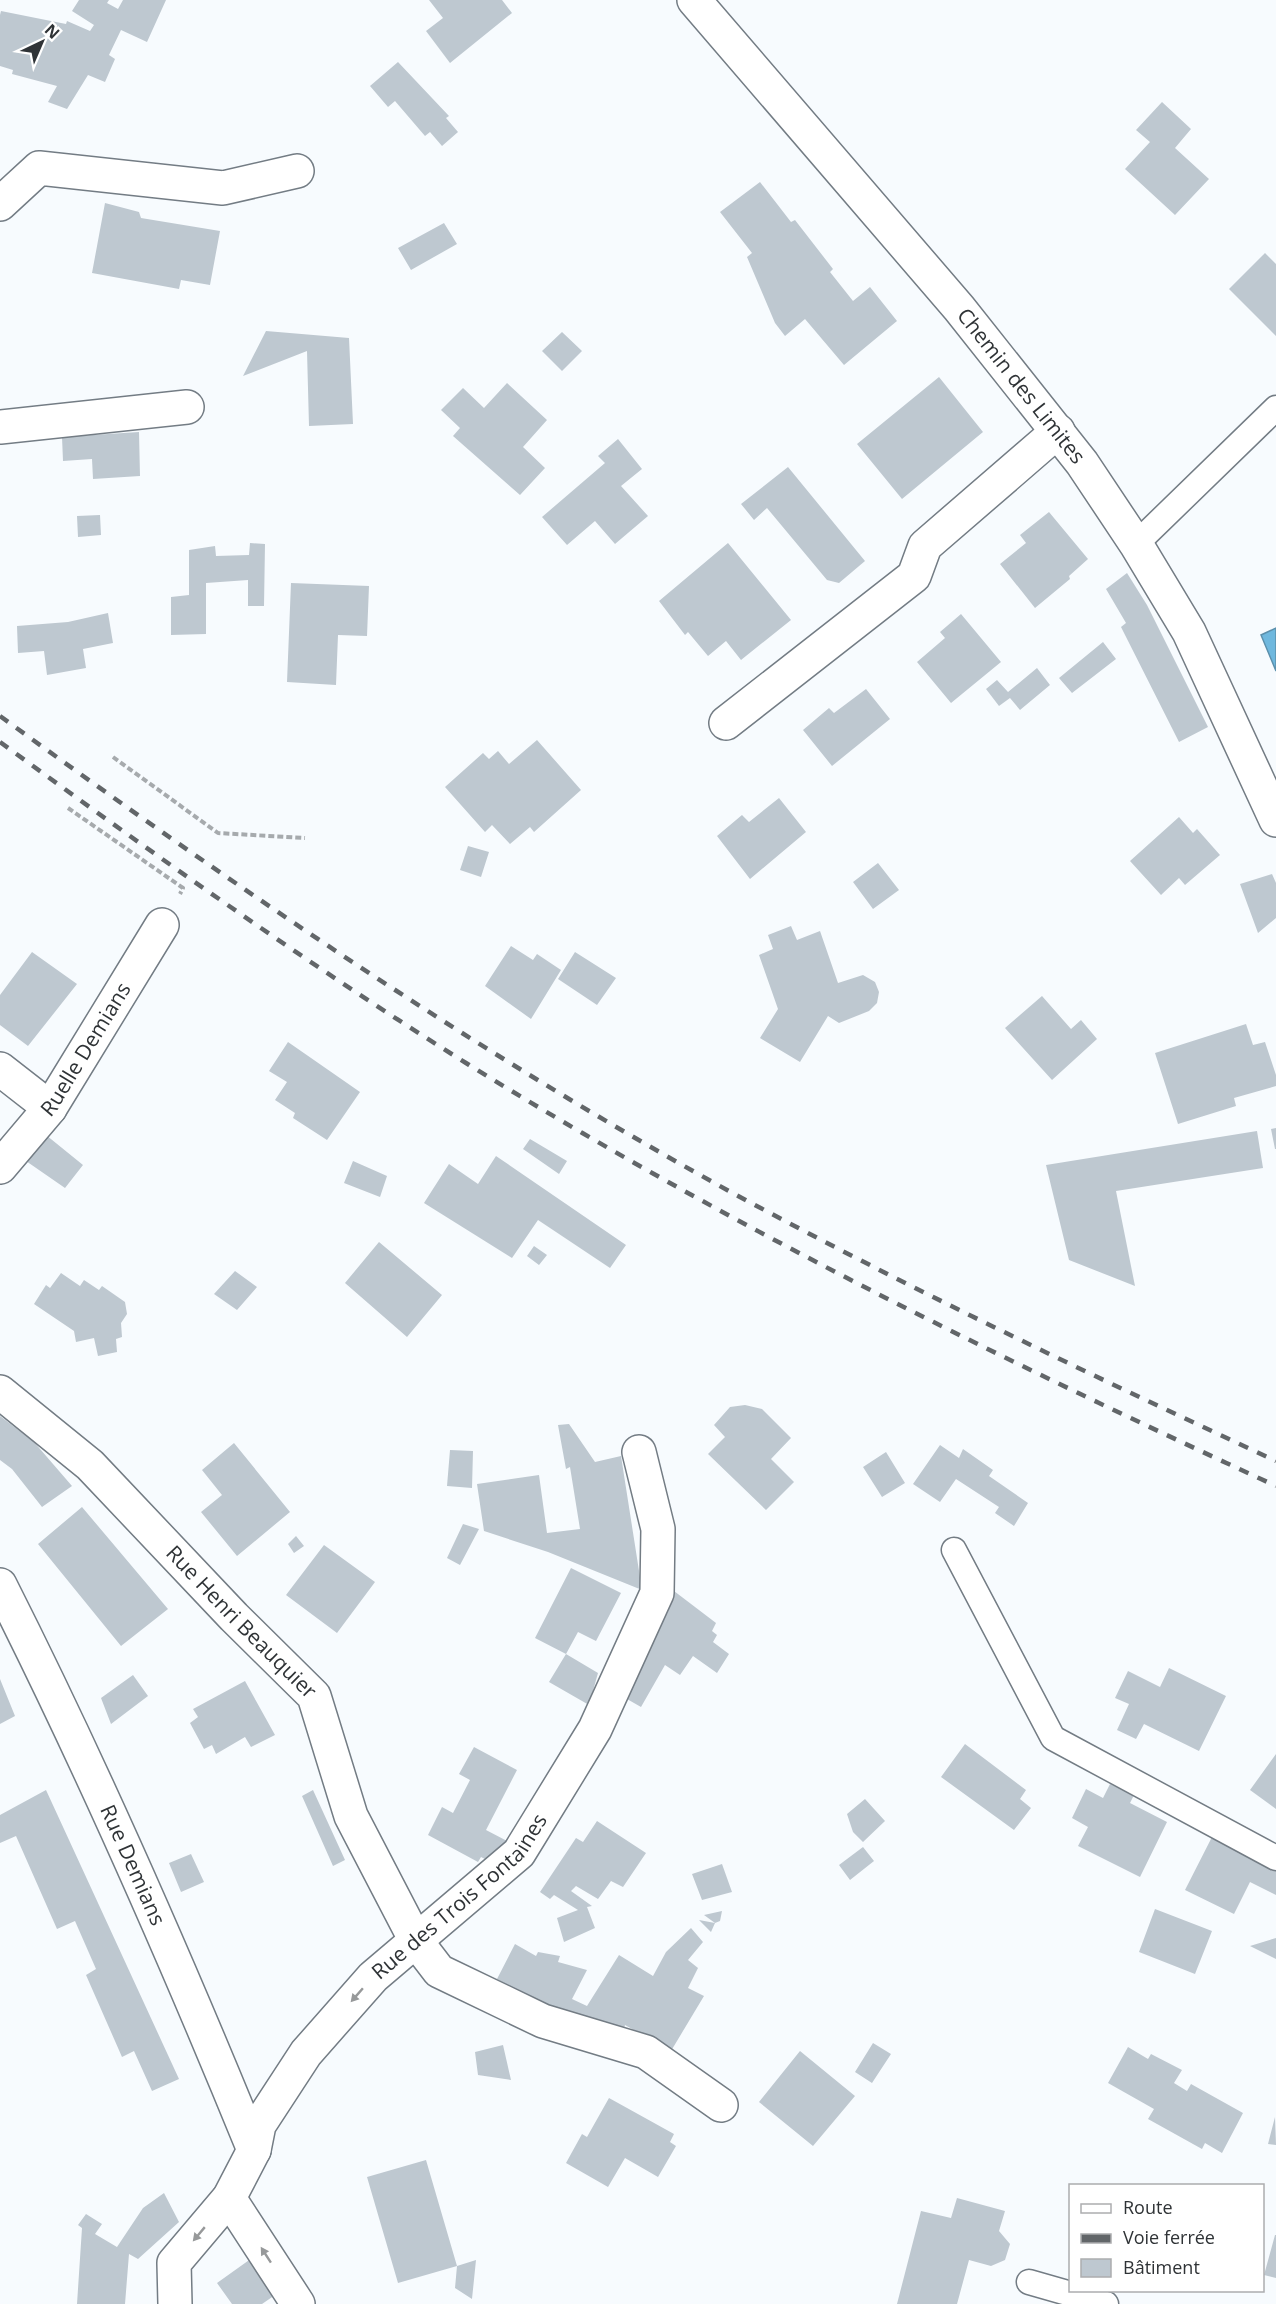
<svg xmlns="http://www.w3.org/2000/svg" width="1276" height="2304" viewBox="0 0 1276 2304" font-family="'Open Sans',sans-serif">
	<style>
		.water { fill: #6fb8de; stroke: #5c90ac; stroke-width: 1.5 }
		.building { fill: #bec8d0 }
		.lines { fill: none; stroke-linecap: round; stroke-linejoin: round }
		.service-casing { stroke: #737c84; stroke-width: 27 }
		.minor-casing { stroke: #737c84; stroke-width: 36 }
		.tertiary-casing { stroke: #737c84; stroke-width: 36 }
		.path { stroke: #a6aaad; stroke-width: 4; stroke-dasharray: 6 3; stroke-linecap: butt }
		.service { stroke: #fff; stroke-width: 24 }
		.minor { stroke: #fff; stroke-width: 33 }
		.tertiary { stroke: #fff; stroke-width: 33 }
		.rail { stroke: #626669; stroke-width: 4.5; stroke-dasharray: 10 10; stroke-linecap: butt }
		.oneway { fill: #97999a }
		.labels { text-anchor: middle; stroke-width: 6; stroke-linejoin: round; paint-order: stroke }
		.street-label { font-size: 21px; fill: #2f3336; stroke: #fff }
	</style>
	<rect width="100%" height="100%" fill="#f7fbfe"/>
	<!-- water -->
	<path class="water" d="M1276 628V671L1261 635Z"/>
	<!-- building -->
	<path class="building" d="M79 0H109L107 3 118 9 123 0H166L147 42 121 30 109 55 115 59 105 82 88 75 67 109 48 102 57 86 12 74 13 70 0 66V15L1 11 66 24 67 21 90 31 94 25 72 11Z
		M429 0H502L512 13 450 63 426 31 443 18Z
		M398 62 449 116 446 118 458 132 442 146 430 132 425 136 395 101 388 107 370 86Z
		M1162 102 1191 129 1175 148 1209 179 1175 215 1125 169 1150 142 1136 130Z
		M760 182 791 222 795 220 833 269 830 272 853 301 870 287 897 321 844 365 805 319 785 336 775 323 747 257 752 253 720 212Z
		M105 203 139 212 141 218 220 231 210 285 181 280 179 289 92 273Z
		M444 223 457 244 411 270 398 248Z
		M1265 253 1276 264V336L1229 289Z
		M266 331 349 338 353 424 309 426 307 351 243 376Z
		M562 332 582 351 562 371 542 351Z
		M939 377 983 432 902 499 857 444Z
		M507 383 547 420 523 447 545 468 520 495 453 436 460 428 441 410 463 388 484 408Z
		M139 432 140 476 93 479 92 459 63 461 62 437Z
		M618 439 642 469 621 486 648 516 615 544 595 521 567 545 542 517 605 463 598 456Z
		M788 467 865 561 839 583 827 580 767 508 754 520 741 504Z
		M1049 512 1088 559 1069 576 1070 579 1035 608 1000 564 1026 543 1020 535Z
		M100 515 101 535 78 537 77 516Z
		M250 543 265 544 264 606H248V580L206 583V634L171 635V597L189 595V550L215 546 216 556 249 555Z
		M728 543 791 620 741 660 726 641 708 656 688 632 685 635 659 601Z
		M1127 573 1147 605 1208 727 1179 742 1121 627 1126 623 1106 589Z
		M291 583 369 586 367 636 338 635 336 685 287 682Z
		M108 613 113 643 83 649 86 668 47 675 44 651 18 653 17 626 68 622Z
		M961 614 1001 662 951 703 917 662 945 638 940 632Z
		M1103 642 1116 659 1072 693 1059 678Z
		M1037 668 1050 685 1020 710 1010 698 999 706 986 689 997 680 1008 692Z
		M866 689 890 719 832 766 803 730 829 708 834 713Z
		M537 740 581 790 534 832 530 827 510 844 492 825 485 832 445 787 483 753 489 759 498 751 509 764Z
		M779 798 806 832 750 879 717 836 742 815 749 822Z
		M1179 817 1193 833 1197 829 1220 855 1185 885 1179 878 1161 895 1130 861Z
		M468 846 489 852 481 877 460 870Z
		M878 863 899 890 873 909 853 882Z
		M1272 874 1276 883V918L1258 933 1240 884Z
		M791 926 797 940 820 931 838 983 863 975 875 982 879 992 877 1003 869 1011 839 1023 828 1016 800 1062 760 1038 778 1009 759 955 773 949 768 935Z
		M511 946 533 960 537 954 561 970 531 1019 485 986Z
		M32 952 77 984 28 1046 0 1025V995Z
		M575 952 616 978 597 1005 558 979Z
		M1042 996 1071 1029 1081 1020 1097 1039 1052 1080 1005 1028Z
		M1246 1024 1253 1045 1265 1042 1276 1075V1086L1234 1098 1236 1106 1178 1124 1155 1053Z
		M288 1042 360 1092 327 1140 293 1118 295 1113 275 1100 287 1082 269 1071Z
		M1276 1128V1149H1275L1271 1129Z
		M1257 1131 1263 1168 1116 1191 1135 1286 1069 1260 1046 1165Z
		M46 1135 83 1165 65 1188 26 1161Z
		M530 1139 567 1161 559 1174 523 1149Z
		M496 1156 626 1245 610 1268 538 1220 512 1258 424 1203 449 1164 478 1184Z
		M353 1161 387 1176 380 1197 344 1183Z
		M379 1242 442 1295 407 1337 345 1283Z
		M534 1246 547 1255 539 1265 527 1256Z
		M235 1271 257 1287 237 1310 214 1294Z
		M61 1273 80 1286 84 1280 99 1290 102 1286 125 1302 127 1314 121 1323 122 1337 116 1339 117 1352 98 1356 94 1338 76 1342 74 1331 34 1304 46 1285 50 1288Z
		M745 1405 762 1409 791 1438 771 1459 794 1482 766 1510 708 1454 725 1437 714 1425 730 1407Z
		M0 1416 34 1442 72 1486 42 1507 12 1469 0 1460Z
		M569 1424 595 1462 621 1456 642 1590 548 1552 484 1531 477 1484 539 1475 547 1533 580 1529 570 1467 566 1469 558 1425Z
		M234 1443 290 1512 237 1556 201 1512 222 1495 202 1470Z
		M940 1445 959 1458 963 1449 993 1470 989 1476 1028 1503 1014 1526 995 1513 999 1507 956 1479 940 1502 913 1484Z
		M450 1450 473 1451 472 1488 447 1486Z
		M886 1452 905 1483 882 1497 863 1467Z
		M82 1507 168 1609 121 1646 38 1544Z
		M463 1524 479 1529 460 1565 447 1558Z
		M296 1536 304 1546 294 1553 288 1544Z
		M324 1545 375 1582 337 1633 286 1595Z
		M571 1568 621 1593 596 1641 578 1632 566 1654 598 1673 589 1705 549 1682 566 1654 535 1638Z
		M674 1591 716 1623 712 1631 717 1635 713 1642 729 1654 717 1673 693 1656 680 1675 665 1665 641 1707 620 1695 668 1612Z
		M1169 1668 1226 1696 1199 1751 1144 1724 1136 1739 1117 1730 1129 1704 1115 1698 1128 1671 1160 1687Z
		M133 1675 148 1696 111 1724 101 1698Z
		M0 1679 15 1716 0 1724Z
		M245 1681 275 1735 251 1747 245 1737 216 1754 212 1745 204 1749 190 1723 198 1717 193 1709Z
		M965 1744 1026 1790 1020 1799 1031 1808 1014 1830 941 1777Z
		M474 1747 517 1770 486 1830 511 1843 493 1863 481 1857 478 1862 428 1835 442 1807 453 1813 470 1780 459 1774Z
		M1276 1754V1809L1250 1790Z
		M1110 1784 1134 1795 1130 1803 1167 1822 1140 1877 1078 1846 1088 1827 1072 1818 1086 1789 1103 1798Z
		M46 1790 179 2079 152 2091 134 2051 122 2057 86 1975 96 1969 75 1921 57 1929 16 1836 0 1843V1815Z
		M313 1790 345 1860 333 1866 302 1796Z
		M865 1799 885 1821 863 1842 853 1832 847 1814Z
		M597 1821 646 1853 623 1887 611 1881 598 1899 576 1886 571 1891 592 1906 587 1907 595 1928 564 1942 557 1918 578 1910 554 1895 550 1899 540 1892 576 1838 583 1842Z
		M1213 1835 1276 1867V1895L1250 1882 1234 1914 1185 1890Z
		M863 1847 874 1861 850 1880 839 1865Z
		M191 1854 204 1882 181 1892 169 1863Z
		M722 1864 732 1892 702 1900 692 1874Z
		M1155 1909 1212 1931 1195 1974 1139 1952Z
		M722 1911 720 1921 715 1923 704 1915Z
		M699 1920 715 1923 711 1932Z
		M691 1928 703 1942 688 1960 698 1968 688 1988 704 1996 671 2051 625 2025 624 2029 575 2022 497 1979 515 1944 536 1956 538 1952 560 1956 558 1962 587 1970 572 1999 587 2006 619 1955 653 1976 666 1952Z
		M1276 1938V1959L1250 1946Z
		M873 2043 891 2054 872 2083 855 2072Z
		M503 2045 511 2080 478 2075 475 2052Z
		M1128 2047 1148 2059 1151 2054 1182 2070 1174 2083 1187 2091 1191 2084 1243 2113 1222 2153 1205 2143 1202 2149 1148 2119 1154 2109 1108 2083Z
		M800 2051 855 2096 813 2146 759 2102Z
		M609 2098 674 2134 670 2142 676 2146 658 2177 625 2158 608 2187 566 2163 582 2134 587 2137Z
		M1275 2117 1276 2145 1268 2144Z
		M426 2160 457 2266 398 2283 367 2177Z
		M164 2193 179 2222 138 2259 129 2254 125 2304H77L82 2228 78 2225 86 2214 102 2224 95 2234 117 2247 143 2208Z
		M957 2198 1005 2211 999 2231 1010 2244 1005 2260 991 2266 969 2260 957 2304H897L921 2211 951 2218Z
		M1275 2235H1276V2278L1264 2275Z
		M252 2258 278 2293 262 2304H232L217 2283Z
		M476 2260 472 2299 455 2288 457 2266Z"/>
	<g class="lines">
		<defs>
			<path id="service" d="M1136 544 1276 408
				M954 1550 1053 1738 1276 1858
				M1029 2282 1106 2304"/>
			<g id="minor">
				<path d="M0 204 39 168 223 188 297 171"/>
				<path d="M0 427 187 407"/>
				<path d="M726 723 914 576 925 546 1058 431"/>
				<path d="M0 1069 50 1108"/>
				<path id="s1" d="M0 1167 50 1108 162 925"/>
				<path id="s2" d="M0 1392 90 1465 234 1617 314 1696 351 1816 416 1941 439 1971 543 2021 646 2052 721 2105"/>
				<path id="s3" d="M0 1585C93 1769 176 1959 254 2150"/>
				<path d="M229 2198 298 2304"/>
				<path id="s4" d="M175 2304 174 2263 229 2198 254 2150 259 2125 306 2053 373 1977 519 1853 595 1729 657 1593 658 1529 639 1452"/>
			</g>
			<g id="tertiary">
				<path id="s5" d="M694 0 959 308 1082 463 1136 544 1189 632 1276 820"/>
			</g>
		</defs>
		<!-- service casing -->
		<use href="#service" class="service-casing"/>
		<!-- minor casing -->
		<use href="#minor" class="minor-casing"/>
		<!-- tertiary casing -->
		<use href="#tertiary" class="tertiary-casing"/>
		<!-- path -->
		<path class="path" d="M113 757 218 833 305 838
			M68 808 183 888 180 894"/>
		<!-- service -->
		<use href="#service" class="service"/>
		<!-- minor -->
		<use href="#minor" class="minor"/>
		<!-- tertiary -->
		<use href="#tertiary" class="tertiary"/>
		<!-- rail -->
		<path class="rail" d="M0 716C234 886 474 1051 729 1191 908 1288 1091 1375 1276 1461
			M0 742C152 853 306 963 466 1063 725 1224 999 1358 1276 1486"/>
	</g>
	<!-- one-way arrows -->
	<defs><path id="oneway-solid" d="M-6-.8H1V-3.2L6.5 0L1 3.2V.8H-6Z" transform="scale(1.5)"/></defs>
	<g class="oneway">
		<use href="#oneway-solid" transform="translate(357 1995) rotate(131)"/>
		<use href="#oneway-solid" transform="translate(199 2234) rotate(130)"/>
		<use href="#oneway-solid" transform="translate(266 2255) rotate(-123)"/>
	</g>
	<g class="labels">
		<!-- street labels -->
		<g class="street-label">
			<text dy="7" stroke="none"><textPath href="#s5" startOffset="506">Chemin des Limites</textPath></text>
			<text dy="7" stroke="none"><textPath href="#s1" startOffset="146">Ruelle Demians</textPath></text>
			<text dy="7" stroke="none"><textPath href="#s2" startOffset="334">Rue Henri Beauquier</textPath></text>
			<text dy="7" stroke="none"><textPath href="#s3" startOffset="310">Rue Demians</textPath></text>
			<text dy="7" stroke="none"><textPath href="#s4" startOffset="512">Rue des Trois Fontaines</textPath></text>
		</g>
	</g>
	<!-- legend -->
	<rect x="1069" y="2184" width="195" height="108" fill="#ffffff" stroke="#acadaf" stroke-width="1.5"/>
	<rect x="1081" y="2204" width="30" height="9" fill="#ffffff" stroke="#acadaf" stroke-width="1.5"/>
	<text x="1123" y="2214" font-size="18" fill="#2f3336">Route</text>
	<rect x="1081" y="2234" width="30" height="9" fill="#626669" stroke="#acadaf" stroke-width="1.5"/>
	<text x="1123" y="2244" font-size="18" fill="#2f3336">Voie ferrée</text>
	<rect x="1081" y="2259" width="30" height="18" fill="#bec8d0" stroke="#acadaf" stroke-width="1.5"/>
	<text x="1123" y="2274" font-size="18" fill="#2f3336">Bâtiment</text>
	<!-- north arrow -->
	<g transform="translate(42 42) rotate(44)" stroke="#ffffff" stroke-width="4.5" paint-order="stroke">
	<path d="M0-4.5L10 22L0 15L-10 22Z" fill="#2f3336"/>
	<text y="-9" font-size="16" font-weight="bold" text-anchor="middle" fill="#2f3336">N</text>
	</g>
</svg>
